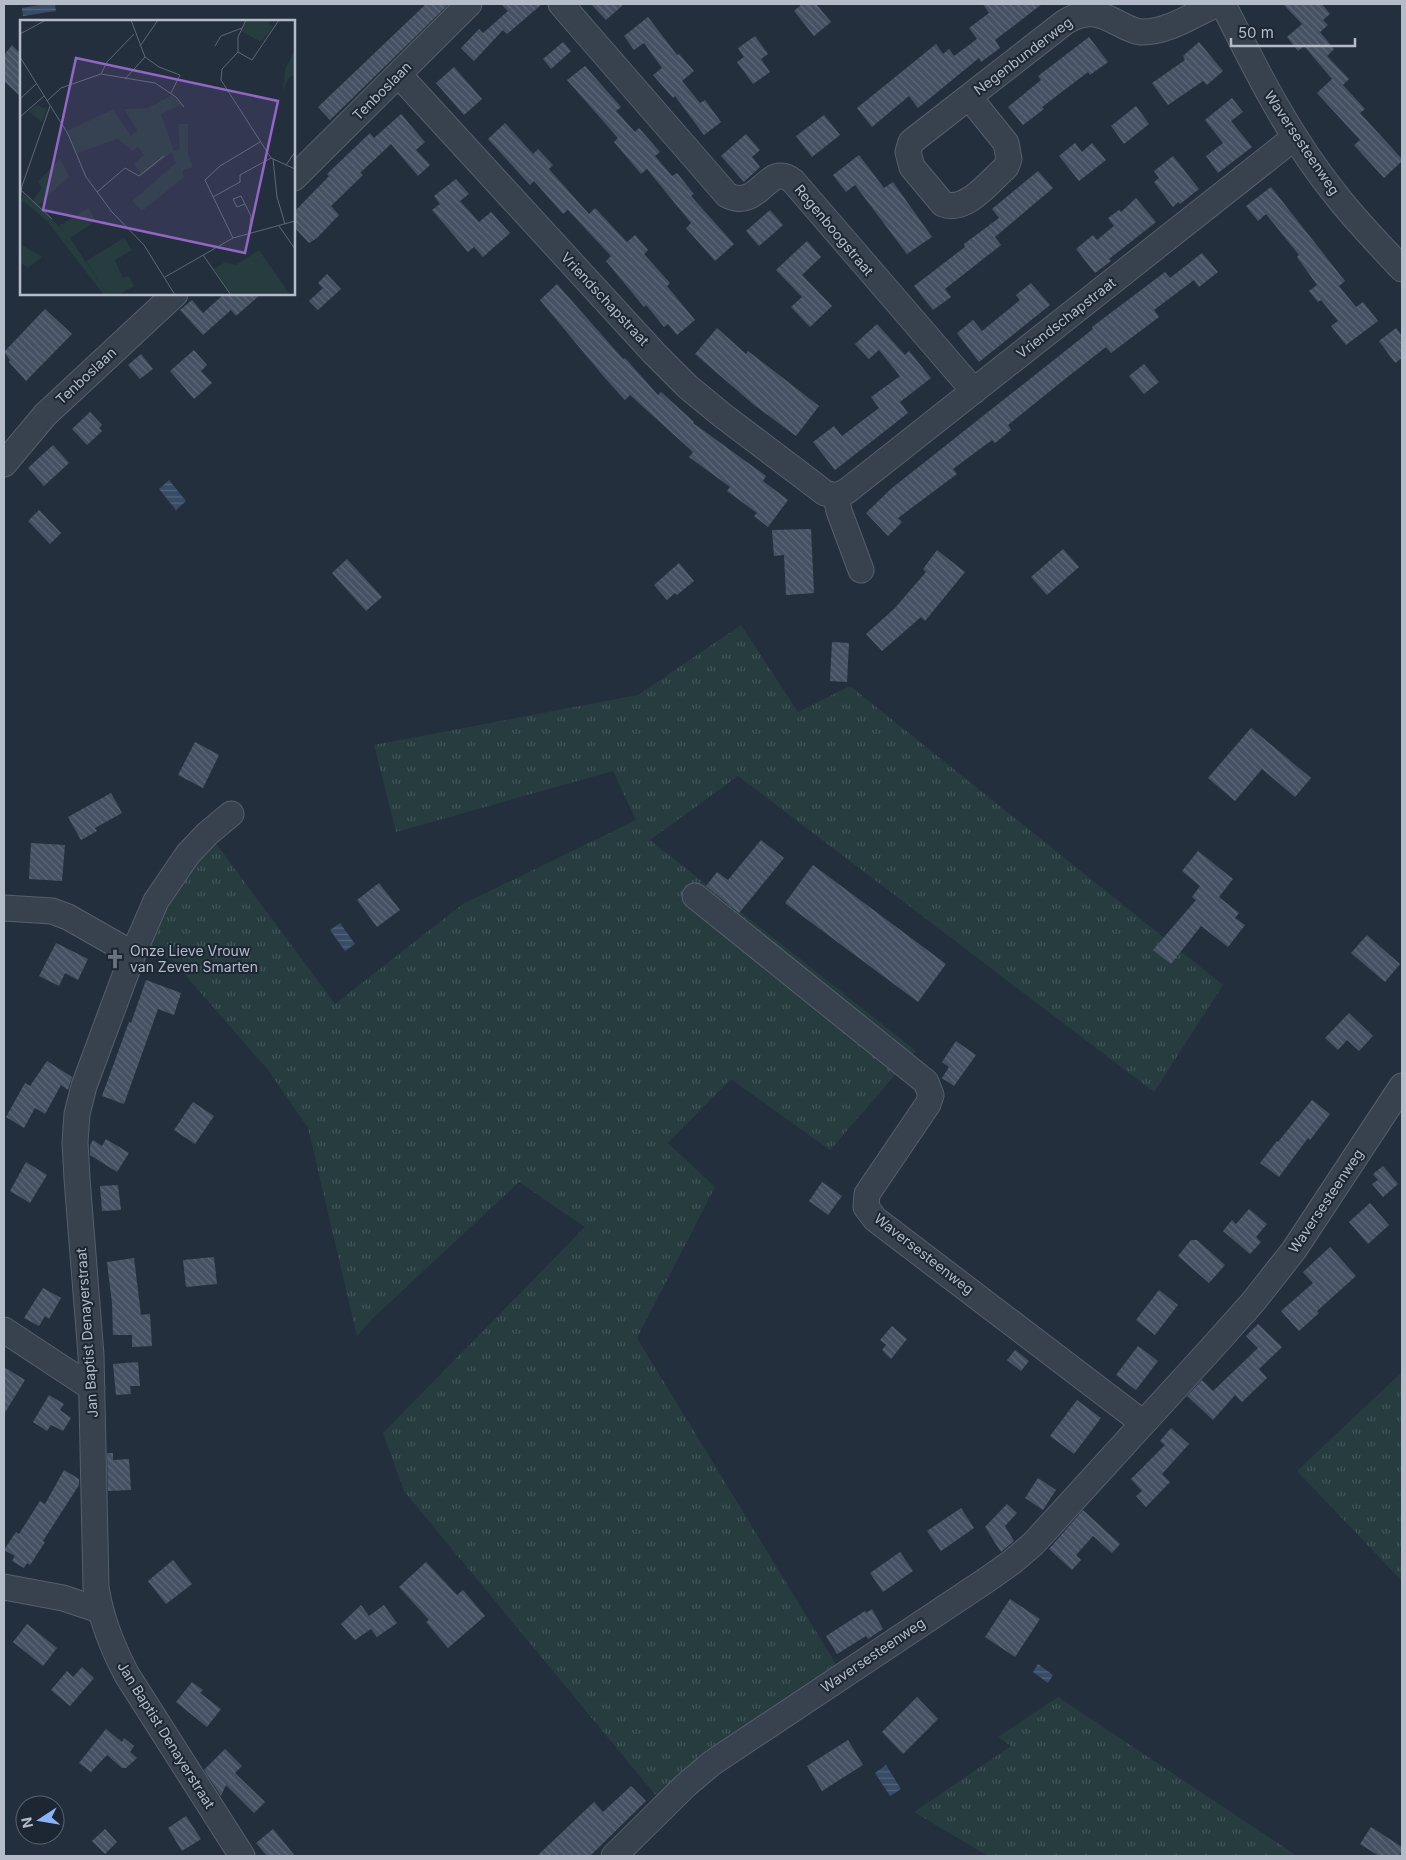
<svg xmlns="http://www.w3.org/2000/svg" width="1406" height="1860" viewBox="0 0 1406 1860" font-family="Inter,sans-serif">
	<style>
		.grass { fill: url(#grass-tufts) }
		.water { fill: url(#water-rules) }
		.building { fill: url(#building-back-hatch) }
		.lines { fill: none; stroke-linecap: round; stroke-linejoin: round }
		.minor-casing { stroke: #565f6c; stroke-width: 27 }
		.minor { stroke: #38414e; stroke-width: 25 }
		.labels { text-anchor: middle; stroke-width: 4; stroke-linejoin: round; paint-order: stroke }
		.street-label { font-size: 14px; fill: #b4bcc9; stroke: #1d2633 }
		.poi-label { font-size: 14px; fill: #b4bcc9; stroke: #1d2633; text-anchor: start }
		.inset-road { fill: none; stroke: #5e6776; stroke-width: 1 }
		.view { fill: #9266c3; fill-opacity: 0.15; stroke: #9266c3; stroke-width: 2.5 }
		.inset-edge { fill: none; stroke: #b4bcc9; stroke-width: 2.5 }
	</style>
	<defs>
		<pattern id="grass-tufts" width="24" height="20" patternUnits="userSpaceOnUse" patternTransform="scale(1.25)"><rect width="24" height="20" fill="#263c3f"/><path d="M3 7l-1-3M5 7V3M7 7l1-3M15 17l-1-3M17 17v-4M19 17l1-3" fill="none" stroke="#435659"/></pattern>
		<pattern id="water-rules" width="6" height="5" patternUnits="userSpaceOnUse" patternTransform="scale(1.25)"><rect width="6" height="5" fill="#394c67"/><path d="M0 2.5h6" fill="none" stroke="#53647b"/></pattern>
		<pattern id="building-back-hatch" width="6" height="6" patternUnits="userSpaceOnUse" patternTransform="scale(1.25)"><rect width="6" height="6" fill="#455162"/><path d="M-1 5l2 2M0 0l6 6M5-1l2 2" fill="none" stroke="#5d6877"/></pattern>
	</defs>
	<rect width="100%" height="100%" fill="#242f3e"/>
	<!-- grass -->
	<path class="grass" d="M741 625 798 712 850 686 1223 985 1154 1092 738 776 650 840 916 1051 830 1150 731 1079 668 1143 715 1187 637 1338 837 1666 700 1755 658 1798 404 1491 383 1433 585 1227 519 1182 373 1318 357 1336 308 1128 268 1070 174 962 146 946 170 900 212 838 335 1004 463 904 636 820 613 771 396 832 374 745 638 695Z
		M1402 1372V1581L1297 1471Z
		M1058 1697 1297 1856H988L914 1812 1011 1746 998 1737Z"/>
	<!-- water -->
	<path class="water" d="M45 4H55L56 11 23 16 22 8Z
		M169 480 186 501 176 510 159 489Z
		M340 923 355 944 345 951 330 930Z
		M1038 1664 1053 1675 1048 1683 1033 1672Z
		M886 1765 901 1789 890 1796 875 1773Z"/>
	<!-- building -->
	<path class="building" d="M426 4H449L330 120 318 107Z
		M501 4H542L507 34 503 30 474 61 461 48 479 29 483 33 508 11Z
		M591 4H624L606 20Z
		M802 4H816L831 22 814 36 794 11Z
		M983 4H1042L995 40 1000 48 981 62 979 58 918 108 909 96 872 127 857 108 936 44 943 54 949 49 954 56 977 39 969 28 989 13Z
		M1283 4H1322L1330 14 1323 20 1328 25 1320 32 1334 49 1327 56 1349 79 1343 85 1365 109 1360 113 1402 159V161L1384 178 1354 145 1360 140 1317 93 1332 79 1304 46 1298 51 1287 37 1302 24Z
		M648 17 677 55 679 54 694 71 682 81 700 103 705 100 721 122 704 135 675 96 673 98 653 75 662 68 644 43 634 50 624 36Z
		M755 36 768 54 761 59 770 72 753 84 737 62 744 57 738 48Z
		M1089 37 1108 62 1090 75 1088 72 1042 107 1044 109 1023 125 1008 107 1041 80 1038 76Z
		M563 42 571 51 551 69 543 59Z
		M1199 42 1223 71 1207 85 1203 81 1168 105 1152 83 1185 60 1183 56Z
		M12 45 21 54V97L4 81V55Z
		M585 66 621 107 616 111 635 132 639 128 660 152 655 156 672 176 677 173 694 194 691 196 734 244 715 261 686 228 691 223 647 169 641 174 614 142 618 138 567 80Z
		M454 67 482 99 464 115 436 83Z
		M1232 98 1243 112 1231 121 1252 147 1218 173 1206 156 1223 143 1205 120Z
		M1136 106 1149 124 1124 144 1111 126Z
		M401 114 425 142 416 150 430 165 418 176 391 144 360 173 363 175 331 206 339 215 317 238 309 243 294 227V212L329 176 327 174 370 133 374 138Z
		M824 115 840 135 812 157 796 136Z
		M505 123 533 154 538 149 553 165 549 169 589 214 595 208 627 242 635 235 648 250 644 254 670 283 667 286 695 320 677 335 668 324 664 327 646 305 644 307 606 261 611 256 568 210 563 214 534 181 530 185 488 139Z
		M746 134 760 150 752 157 760 167 744 182 721 156Z
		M1075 143 1082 152 1092 143 1106 160 1079 181 1059 156Z
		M859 155 884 188 893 182 932 237 907 254 855 185 846 192 833 175Z
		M1173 156 1199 189 1180 204 1178 202 1173 207 1154 182 1159 178 1154 171Z
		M1038 171 1053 188 995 237 1001 245 945 289 951 297 933 310 914 286 965 247 964 244 999 218 992 209Z
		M456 179 469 194 460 201 479 222 491 212 510 233 483 257 474 247 468 252 432 210 440 204 434 196Z
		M1271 187 1345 281 1339 286 1356 307 1363 302 1378 321 1346 345 1331 326 1338 321 1321 300 1318 302 1309 291 1317 285 1297 257 1299 255 1266 214 1258 221 1246 206Z
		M1136 198 1156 222 1109 259 1111 261 1095 273 1076 249 1093 235 1097 240 1114 226 1108 218 1119 210 1121 212Z
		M770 210 783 225 759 246 746 231Z
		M807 241 821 257 802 275 832 306 810 327 791 307 802 297 776 270Z
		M1202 253 1218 272 1199 287 1194 280 1154 310 1159 317 1111 353 1106 347 1065 379 1008 425 1011 430 995 443 992 440 953 469 957 474 898 518 902 522 888 536 866 513 892 488 1093 329 1092 327 1165 272 1170 278Z
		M327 274 341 289 318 310 309 301 323 288 318 283Z
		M1031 283 1050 305 979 362 957 333 973 320 982 331 1020 300 1016 295Z
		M557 284 623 359 625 358 658 395 661 392 694 422 693 423 766 476 763 481 788 500 768 527 754 516 757 513 727 491 730 487 689 457 693 452 630 395 625 400 604 377 540 300Z
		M224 294H261L236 316 231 310 203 335 180 310 192 300 203 313Z
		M45 309 72 334 26 381 9 362 10 360 4 352Z
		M877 324 905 355 909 351 931 378 900 402 908 413 835 470 813 442 834 426 842 436 879 408 871 397 900 376 879 350 869 359 855 344Z
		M717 328 746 354 748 351 819 406 796 436 753 404 695 354Z
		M1396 328 1402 336V358L1395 363 1379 341Z
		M194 350 207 365 201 371 212 383 194 399 170 371Z
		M141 354 153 369 140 379 128 365Z
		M1144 364 1159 382 1144 394 1129 376Z
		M90 412 102 425 99 428 102 431 87 445 72 429Z
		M53 445 69 463 44 486 28 468Z
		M39 510 61 533 50 544 28 521Z
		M811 529 814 593 786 595 784 555 774 556 772 530Z
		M1063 549 1079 567 1047 595 1031 577Z
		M937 550 965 572 925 621 921 617 882 651 866 634 894 609 926 572 923 569Z
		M347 559 382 597 366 611 332 573Z
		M679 563 694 581 677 595 675 593 667 600 654 585Z
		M832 642 849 643 847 682 830 681Z
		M1251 728 1311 778 1295 797 1262 769 1235 801 1208 778Z
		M195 742 219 755 203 788 178 775Z
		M111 793 122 813 95 828 97 831 81 840 68 817Z
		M761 840 784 858 739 913 706 886 717 872 728 880Z
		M31 843 65 845 62 881 29 879Z
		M1198 851 1233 879 1219 897 1239 913 1235 918 1245 925 1228 947 1201 926 1171 964 1153 950 1196 900 1192 897 1200 886 1182 871Z
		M813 865 946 964 918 1002 785 903Z
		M379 883 400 910 377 927 357 900Z
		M1367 935 1400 964 1385 982 1351 953Z
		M56 943 88 959 78 980 65 973 59 986 39 976Z
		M146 980 181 993 174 1015 158 1009 124 1104 102 1096 129 1022 131 1023Z
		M1349 1013 1373 1036 1359 1051 1347 1040 1338 1050 1325 1038Z
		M956 1041 976 1055 954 1086 942 1078 949 1067 942 1062Z
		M47 1061 72 1077 68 1090 61 1085 45 1114 35 1108 24 1128 6 1117 25 1083 30 1086Z
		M1312 1100 1330 1114 1310 1140 1308 1138 1279 1177 1260 1163 1277 1141 1278 1142Z
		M193 1102 214 1116 195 1144 174 1130Z
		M106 1139 129 1153 117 1172 90 1155V1145L93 1140 102 1146Z
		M26 1162 47 1175 30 1203 10 1191Z
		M1383 1166 1398 1184 1383 1197 1372 1184 1378 1180 1373 1174Z
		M822 1182 842 1196 828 1215 809 1201Z
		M118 1185 121 1210 102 1211 100 1186Z
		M1370 1203 1389 1225 1368 1244 1349 1222Z
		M1249 1209 1267 1224 1256 1237 1261 1242 1250 1254 1223 1231 1232 1220 1236 1224Z
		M1191 1240H1197L1225 1265 1209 1283 1178 1256Z
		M1330 1247 1356 1276 1317 1311 1319 1313 1299 1331 1281 1311 1313 1283 1303 1272Z
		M214 1257 217 1284 186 1287 183 1260Z
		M134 1258 141 1315 150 1314 152 1346 132 1347V1335H113L112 1303 107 1262Z
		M43 1288 61 1298 49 1319 45 1316 39 1326 24 1318Z
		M1159 1290 1178 1305 1155 1335 1136 1320Z
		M1258 1324 1282 1347 1259 1369 1267 1378 1242 1402 1235 1395 1213 1420 1187 1396 1202 1380 1213 1391 1258 1348 1246 1336Z
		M892 1326 907 1339 891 1359 882 1350 886 1345 880 1340Z
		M1138 1346 1158 1361 1136 1390 1116 1375Z
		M1015 1350 1029 1361 1021 1371 1007 1360Z
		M138 1362 140 1386H130L131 1394 116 1395 113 1364Z
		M4 1367 25 1380 4 1414Z
		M49 1395 64 1404 60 1410 71 1418 63 1431 51 1425 47 1431 33 1422Z
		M1077 1400 1101 1418 1074 1454 1050 1436Z
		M1171 1428 1189 1444 1162 1474 1170 1482 1146 1507 1136 1496 1142 1491 1131 1479 1165 1445 1160 1441Z
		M107 1453H113V1460L129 1459 131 1490 108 1491Z
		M64 1470 79 1479V1485L43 1541 45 1542 30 1565 27 1563 24 1568 12 1561 15 1556 4 1550 16 1532 19 1534 40 1501 45 1504Z
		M1038 1478 1056 1490 1043 1510 1025 1498Z
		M1007 1504 1017 1513 1005 1526 1014 1541 1001 1552 985 1527Z
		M961 1508 974 1528 941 1551 927 1531Z
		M1083 1510 1120 1544 1112 1553 1093 1536 1076 1555 1081 1560 1072 1570 1049 1549Z
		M900 1552 913 1571 883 1592 870 1573Z
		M173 1560 192 1584 166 1604 148 1581Z
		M426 1562 457 1595 463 1590 485 1616 448 1648 426 1622 429 1620 399 1587Z
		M1010 1599 1040 1619 1015 1657 985 1637Z
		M361 1605 369 1616 384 1605 397 1623 377 1637 371 1629 355 1640 341 1624Z
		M872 1609 883 1629 868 1639 866 1636 837 1654 826 1636 865 1611 866 1613Z
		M27 1624 57 1648 43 1666 13 1642Z
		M82 1667 94 1678 70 1706 51 1690 67 1671 73 1677Z
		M192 1682 203 1690 200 1693 221 1709 207 1727 176 1702Z
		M917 1697 938 1719 903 1754 882 1732Z
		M106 1729 122 1742 124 1738 134 1746 130 1752 137 1758 126 1768H122L107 1755 91 1772 79 1763Z
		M848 1740 863 1765 822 1791 807 1766Z
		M225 1749 242 1766 235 1773 265 1802 254 1813 226 1785 221 1796 204 1770Z
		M631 1786 646 1801 590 1856H537L594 1802 603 1812Z
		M186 1816 201 1839 182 1851 168 1828Z
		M1371 1827 1402 1847V1851L1399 1856H1379L1360 1844Z
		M105 1829 117 1842 105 1854 92 1841Z
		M273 1829 287 1846 295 1856H267L256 1843Z"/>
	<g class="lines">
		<defs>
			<path id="minor" d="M561 4 727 195C760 212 767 160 793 181L974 391
				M1223 4C1256 70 1289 137 1336 195 1356 221 1380 245 1402 269
				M399 75 654 353 688 387 722 415 825 493 836 496 847 491 1295 137
				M969 97 1006 143 1009 159 1006 167C989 182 966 213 943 204L912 167 908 152 911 142 1065 22C1085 10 1097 12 1116 22 1124 26 1132 31 1141 32 1167 33 1194 14 1217 4
				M294 178 469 4
				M4 464 45 415 175 294
				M836 496 839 511 861 570
				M231 814 207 834 188 854 156 901 133 954 84 1086 77 1114 75 1142 77 1179 91 1355 96 1587C101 1619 112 1647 127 1675L242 1856
				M695 896 926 1082 931 1095 928 1104 867 1194 866 1207 875 1219 1143 1423
				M4 908 52 911 68 917 133 954
				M4 1330 92 1388
				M4 1587 63 1598 99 1610
				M614 1856 686 1785 712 1763 988 1579 1012 1562 1034 1543 1211 1349 1253 1302 1294 1250 1402 1086"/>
		</defs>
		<!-- minor casing -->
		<use href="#minor" class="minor-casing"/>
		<!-- minor -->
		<use href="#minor" class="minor"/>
	</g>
	<!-- icons -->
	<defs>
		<symbol id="church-bare" viewBox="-9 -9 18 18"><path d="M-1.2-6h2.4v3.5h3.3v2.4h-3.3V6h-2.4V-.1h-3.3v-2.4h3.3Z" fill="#6b7280" stroke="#1d2633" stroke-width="2.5" paint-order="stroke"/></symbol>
	</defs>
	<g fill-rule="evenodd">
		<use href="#church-bare" x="101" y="945" width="28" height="28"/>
	</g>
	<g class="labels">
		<!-- street labels -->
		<g class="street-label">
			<text transform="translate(1023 56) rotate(-37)" y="5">Negenbunderweg</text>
			<text transform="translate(382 91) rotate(-45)" y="5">Tenboslaan</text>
			<text transform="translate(1302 143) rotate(56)" y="5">Waversesteenweg</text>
			<text transform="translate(834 230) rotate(50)" y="5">Regenboogstraat</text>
			<text transform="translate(605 299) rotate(47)" y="5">Vriendschapstraat</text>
			<text transform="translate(1066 318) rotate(-38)" y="5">Vriendschapstraat</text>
			<text transform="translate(86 376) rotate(-43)" y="5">Tenboslaan</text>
			<text transform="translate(1326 1201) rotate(-56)" y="5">Waversesteenweg</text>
			<text transform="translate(924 1254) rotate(38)" y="5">Waversesteenweg</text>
			<text transform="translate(87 1333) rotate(-94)" y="5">Jan Baptist Denayerstraat</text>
			<text transform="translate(873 1655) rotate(-34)" y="5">Waversesteenweg</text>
			<text transform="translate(166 1735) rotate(58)" y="5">Jan Baptist Denayerstraat</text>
		</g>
		<!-- poi labels -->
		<g class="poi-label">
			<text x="130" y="956">Onze Lieve Vrouw<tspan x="130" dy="16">van Zeven Smarten</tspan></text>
		</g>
	</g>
	<!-- overview -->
	<g transform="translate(20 20)">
		<rect width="275" height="275" fill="#242f3e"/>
		<path d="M226 0H251L248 4 253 7 241 22 221 11ZM152 75 162 84 141 94 154 131 160 129 158 104H168V134L173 147 162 151 164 157 122 191 112 181 156 143 152 132 122 156 114 144 124 135 118 127 112 131 98 119 57 133 47 111 93 89 111 116 117 110 104 89 128 88ZM16 85 27 89 22 102 9 92ZM40 138 49 156 19 185 31 198 27 201 2 180 3 173 12 181 22 168 18 162ZM68 188 76 201 50 218 39 206ZM104 218 112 230 95 240 103 258 109 256 114 266 98 275H88L66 241ZM2 225 22 237 8 248 1 243Z" fill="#263c3f"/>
		<path d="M275 29V55L269 57 263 71 265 50ZM31 198 50 218 88 275H84L27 201ZM239 230 270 275H212L194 249 205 242 216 245Z" fill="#263c3f"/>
		<path class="inset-road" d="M111 0 125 37 139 47 160 55 151 73M226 0 218 17V32L202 49 201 60 251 138 275 149M0 14 26 0M120 26 138 0M195 26 201 16 222 8M218 32 232 40 259 0M0 37 48 114 66 157 92 192 124 225 155 275M81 54 87 42 114 14M105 59 125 37M0 79 16 64M27 81 41 68 81 54 135 63 156 77 164 87M0 97 24 76M253 139 257 177 265 204M266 145 275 132M2 171 32 199M77 172 105 148 119 156 144 136M193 177 220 162V155L251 138M0 180 2 166 30 86M225 184 217 187 213 179 221 176 231 196 229 213M0 196V239M259 206 275 229M213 218 185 160 200 146 240 122M183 235 211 275M145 257 213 218 275 201"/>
		<path class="view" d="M56 38 258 81 225 233 23 190Z"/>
		<rect width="275" height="275" class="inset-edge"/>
	</g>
	<!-- border -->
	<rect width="1406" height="1860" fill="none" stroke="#b4bcc9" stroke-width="10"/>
	<!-- north arrow -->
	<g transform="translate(40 1820) rotate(258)"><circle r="24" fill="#1d2633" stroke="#59626f"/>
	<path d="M0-4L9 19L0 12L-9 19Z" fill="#8ab4f8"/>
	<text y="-8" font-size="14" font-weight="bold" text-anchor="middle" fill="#b4bcc9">N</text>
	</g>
	<!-- scale -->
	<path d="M1231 38v8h124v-8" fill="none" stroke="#b4bcc9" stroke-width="2.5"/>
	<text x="1238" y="38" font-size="15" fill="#b4bcc9" stroke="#1d2633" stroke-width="4" paint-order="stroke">50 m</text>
</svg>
